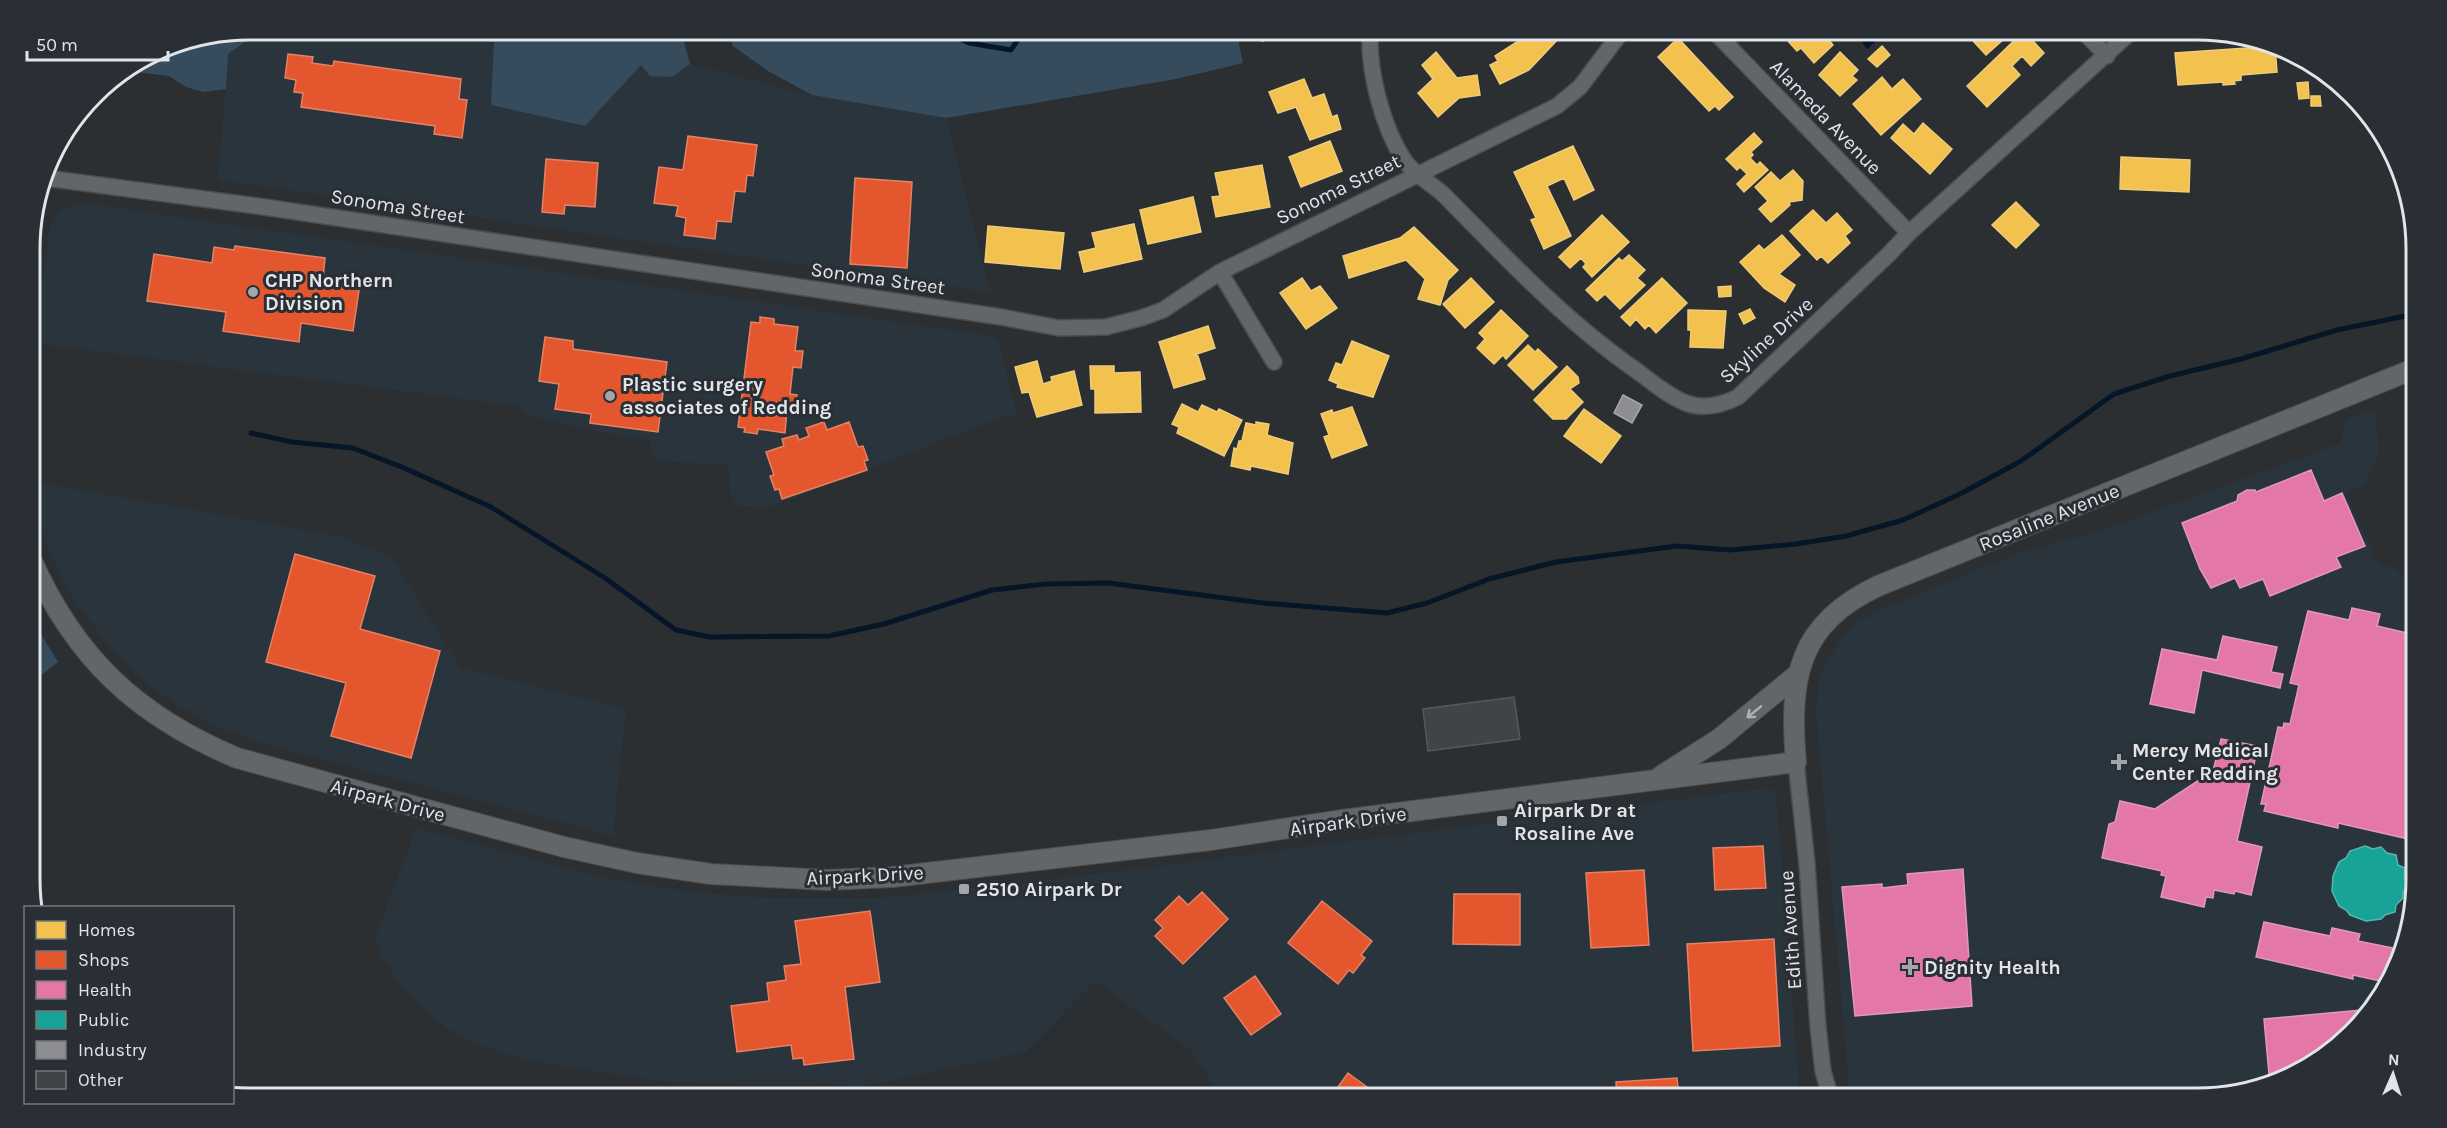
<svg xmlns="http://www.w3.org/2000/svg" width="2447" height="1128" viewBox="0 0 2447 1128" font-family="Karla,sans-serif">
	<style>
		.built { fill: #29343c }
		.green { fill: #364b5b }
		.water { fill: #041627 }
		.homes { fill: #f2c14e; stroke: #edcc7c; stroke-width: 1.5 }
		.shops { fill: #e4572e; stroke: #e38266; stroke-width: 1.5 }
		.health { fill: #e377a8; stroke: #e298bc; stroke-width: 1.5 }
		.public { fill: #17a398; stroke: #54b7b0; stroke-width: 1.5 }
		.industry { fill: #8d8d92; stroke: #a6a7ac; stroke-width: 1.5 }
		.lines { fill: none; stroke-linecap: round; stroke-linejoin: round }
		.stream { stroke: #041627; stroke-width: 5 }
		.building { fill: #414446; stroke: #56595b; stroke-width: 1.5 }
		.minor-casing { stroke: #4a4d4f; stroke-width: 18 }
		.tertiary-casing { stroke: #4a4d4f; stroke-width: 22 }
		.minor { stroke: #636668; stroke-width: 15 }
		.tertiary { stroke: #636668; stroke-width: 20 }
		.oneway { stroke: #afb2b5 }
		.poi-dot { fill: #a2a5a9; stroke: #292f34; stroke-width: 2 }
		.labels { text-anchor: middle; stroke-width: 6; stroke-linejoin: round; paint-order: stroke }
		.street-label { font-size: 20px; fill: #e1e5e9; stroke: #292f34 }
		.poi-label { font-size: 20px; font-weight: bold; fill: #e1e5e9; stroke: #292f34; text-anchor: start }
		.rim { fill: none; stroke: #e1e5e9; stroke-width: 3 }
	</style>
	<rect width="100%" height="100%" fill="#2c2f31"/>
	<!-- built -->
	<path class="built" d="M273 30 390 32 495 42 641 64 672 77 690 64 812 95 946 118 990 292 218 180 228 54 256 34Z
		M84 203 993 336 998 338 1017 415 1000 418 770 507 739 506 730 494 728 465 655 461 649 440 575 427 531 416 517 406 33 343 50 227 59 213 67 208Z
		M2375 408 2379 447 2377 460 2365 482 2346 495 2370 544 2374 557 2381 565 2394 568 2411 580 2416 576 2417 878 2400 963 2371 1012 2320 1061 2268 1086 2211 1098H1850L1816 711 1819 681 1823 669 1841 639 1857 623 1878 611 2020 552 2094 533 2339 444 2348 418Z
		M31 481 339 536 391 557 461 668 626 709 613 836 264 744 220 728 177 705 140 678 115 653 78 606 61 577 43 535 32 495Z
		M1768 788 1776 793 1800 1098H1222L1191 1050 1095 981 1026 1052 861 1087 825 1084 767 1085 670 1082 559 1066 511 1056 472 1042 445 1027 415 1001 397 980 381 956 375 937 416 828 601 877 692 892 766 898H880L1062 878Z"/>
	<!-- green -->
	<path class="green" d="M250 30H273L256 34 228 54 226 89 204 92 186 87 169 76 127 71 166 47Z
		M343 30H681L690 64 672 77 650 76 641 65 585 126 491 105 494 42Z
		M727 30H1236L1243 63 1176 79 946 118 812 95 768 71 733 46Z
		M31 618 58 662 35 680 31 686Z"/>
	<!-- water -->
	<path class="water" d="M1874 30H1879L1883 35 1867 49 1862 42Z"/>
	<!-- homes -->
	<path class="homes" d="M1259 30H1299L1262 41Z
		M1530 30H1554L1561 36 1529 70 1500 84 1490 65 1498 61 1495 56 1523 38Z
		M1800 30H1824L1822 32 1833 45 1814 63 1801 48 1797 51 1788 41Z
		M1904 30H1921L1922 31 1912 40Z
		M1963 30H2014L1986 55Z
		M2024 31 2044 53 2031 66 2022 56 2012 66 2020 75 1987 107 1967 86Z
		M1678 38 1733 97 1719 110 1715 106 1709 111 1658 57Z
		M1882 46 1890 55 1877 67 1868 59Z
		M2275 46 2277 72 2241 75V80L2234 81 2235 84 2223 85V82L2178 85 2175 53Z
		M1436 52 1457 78 1477 75 1480 95 1459 98 1438 117 1418 93 1433 79 1422 65Z
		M1840 52 1858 70 1852 76 1857 80 1840 96 1819 75Z
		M1882 77 1892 89 1903 79 1921 99 1881 135 1853 104Z
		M1304 79 1312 98 1324 94 1332 117 1337 115 1341 129 1310 140 1296 107 1278 113 1269 92Z
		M2308 82 2309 98 2299 99 2297 83Z
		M2311 96H2320L2321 106H2311Z
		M1923 123 1952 149 1930 174 1891 138 1903 124 1914 134Z
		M1754 133 1762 142 1751 152 1753 155 1750 158 1757 165 1760 162 1768 170 1744 192 1737 184 1747 174 1740 167 1737 170 1726 159Z
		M1330 141 1342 171 1301 187 1289 157Z
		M1573 146 1594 190 1574 200 1564 178 1547 186 1571 236 1544 249 1531 220 1536 218 1514 172Z
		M2121 157 2190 160 2189 192 2120 189Z
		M1262 165 1270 207 1216 217 1212 197 1220 196 1215 173Z
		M1793 170 1803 181 1802 200 1789 202 1790 205 1771 222 1759 209 1768 201 1755 187 1771 172 1780 181Z
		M1193 197 1201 232 1148 244 1140 210Z
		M2016 202 2039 225 2016 248 1992 225Z
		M1813 210 1826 223 1837 213 1852 230 1845 236 1850 243 1828 263 1821 256 1817 260 1790 231Z
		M1602 215 1629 242 1592 277 1583 267 1586 264 1581 258 1570 268 1559 257Z
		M1134 224 1142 259 1084 272 1079 252 1096 248 1092 233Z
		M988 226 1064 233 1060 269 985 262Z
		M1414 227 1458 270 1448 280 1440 305 1418 299 1425 279 1406 260 1349 278 1343 256 1400 238Z
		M1782 235 1800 255 1779 274 1795 285 1785 302 1764 288 1740 262 1759 245 1764 250Z
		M1629 255 1645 270 1637 278 1645 285 1620 309 1605 294 1597 301 1586 290 1619 258 1622 261Z
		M1302 278 1311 291 1320 286 1337 308 1306 329 1280 293Z
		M1471 278 1494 302 1465 328 1443 304Z
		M1662 278 1687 303 1656 333 1649 325 1645 329 1636 319 1630 326 1621 317Z
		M1731 286V296L1719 297 1718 287Z
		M1750 309 1755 318 1744 324 1739 314Z
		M1501 310 1528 336 1506 359 1503 355 1494 364 1477 348 1485 339 1479 333Z
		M1688 310 1726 311 1723 348 1690 347 1691 330H1688Z
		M1208 326 1215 348 1194 355 1198 356 1205 379 1174 388 1159 342Z
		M1352 341 1389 356 1373 397 1337 387 1338 384 1329 380 1336 363 1342 365Z
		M1528 345 1535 352 1538 349 1557 367 1533 390 1508 365Z
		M1037 361 1043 384 1052 381 1051 377 1074 371 1082 405 1037 417 1029 392 1022 393 1015 367Z
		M1090 366H1114V373L1140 372 1141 412 1095 413V389H1091Z
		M1567 366 1578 377 1579 383 1570 389 1583 402 1566 419H1553L1534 400Z
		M1182 404 1198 412 1202 405 1217 412 1219 409 1242 420 1224 456 1177 433 1179 427 1172 424Z
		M1352 407 1367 445 1332 458 1324 437 1329 435 1321 414 1332 410 1333 413Z
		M1584 409 1621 436 1601 463 1564 436Z
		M1256 422 1269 424 1267 435 1293 443 1288 474 1251 466 1250 470 1231 466 1234 448 1237 449 1239 441H1242L1246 423 1256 425Z"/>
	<!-- shops -->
	<path class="shops" d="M288 54 313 57 312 63 333 66 334 61 461 79 459 99 467 100 462 138 434 134 435 126 301 107 303 93 294 92 296 80 285 78Z
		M688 136 757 145 753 176 747 175 745 192 735 191 731 222 717 221 715 239 684 235 686 218 676 216 678 206 654 203 659 167 683 170Z
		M546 159 598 163 595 207 565 205 564 214 542 212Z
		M855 178 912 182 907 268 850 264Z
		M235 246 325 258 323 279 360 284 353 331 301 323 299 342 223 331 226 312 147 301 154 254 212 263 214 247 234 250Z
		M760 317 774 319V324L798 327 795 351H803L801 368 793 367 790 394 797 395 795 411 787 410 785 433 758 429 757 434 744 432 745 428 738 427 751 322 760 323Z
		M545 337 573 341V349L667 362 658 432 590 423 591 414 555 409 559 384 539 381Z
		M824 422 827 430 849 422 858 447 863 446 868 460 864 461 867 470 782 499 779 489 775 490 770 476 774 475 766 452 784 446 782 439 797 435 799 440 809 436 806 428Z
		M295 554 375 576 360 629 440 651 411 758 331 736 346 683 266 662Z
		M1763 846 1766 888 1715 890 1713 848Z
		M1644 870 1649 945 1591 948 1586 873Z
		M1202 892 1228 919 1183 964 1155 936 1163 928 1155 920 1179 896 1188 905Z
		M1454 894H1520V945L1453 944Z
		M1322 901 1372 941 1361 955 1365 958 1353 973 1349 970 1338 984 1288 943Z
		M870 911 880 982 845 987 854 1059 804 1065 803 1058 793 1059 791 1045 737 1052 731 1006 769 1001 767 983 786 980 784 966 801 964 795 921Z
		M1774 939 1780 1046 1693 1051 1687 944Z
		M1255 976 1281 1014 1251 1035 1224 998Z
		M1348 1073 1382 1098H1330Z
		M1677 1078 1679 1098H1617L1616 1082Z
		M1542 1090V1098H1464V1095Z"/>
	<!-- health -->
	<path class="health" d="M2311 470 2324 501 2342 493 2365 546 2336 557 2341 567 2270 596 2263 579 2240 588 2235 578 2211 588 2200 569 2182 523 2237 501 2238 495 2247 490H2255L2256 492Z
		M2352 608 2380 614 2377 626 2416 635 2417 841 2338 823V828L2264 811 2266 804H2261L2278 727 2283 728 2284 723 2290 724 2299 685 2290 683 2308 611 2349 620Z
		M2223 636 2277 647 2271 672 2283 674 2280 688 2202 670 2194 713 2150 704 2162 649 2217 660Z
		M2221 739 2258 746 2237 841 2262 847 2251 895 2235 891 2234 894 2214 890 2213 898 2206 897 2204 907 2161 897 2166 876 2161 875 2162 871 2102 858 2109 824 2115 822 2120 801 2155 809 2213 771Z
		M1963 869 1972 1006 1855 1016 1842 887 1882 884V888L1908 885 1907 874Z
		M2264 922 2330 936 2332 928 2360 934 2358 941 2403 950 2400 963 2389 983 2353 975V979L2256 957Z
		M2373 1009 2320 1061 2270 1085 2264 1019Z"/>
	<!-- public -->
	<path class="public" d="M2365 846 2373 849 2381 847 2387 853 2396 855 2398 865 2405 868 2404 877 2408 884 2403 892V898L2396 905 2395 912 2385 915 2381 919 2366 921 2350 915 2346 910 2339 906 2332 891 2333 876 2339 862 2346 858 2350 851Z"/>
	<!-- industry -->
	<path class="industry" d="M1623 395 1642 405 1632 423 1614 413Z"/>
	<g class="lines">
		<!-- stream -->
		<path class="stream" d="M940 30 969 43 1011 50 1024 30
			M251 433 292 442 353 448 404 468 491 507 605 578 676 630 710 637 829 636 884 624 992 590 1046 584 1108 583 1263 603 1387 613 1427 603 1489 579 1556 562 1677 546 1730 550 1796 544 1846 536 1903 520 1958 495 2021 461 2114 394 2170 376 2241 359 2337 330 2415 314"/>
	</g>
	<!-- building -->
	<path class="building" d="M1514 697 1520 739 1428 751 1423 709Z"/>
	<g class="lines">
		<defs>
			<path id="minor" d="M1370 30C1368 71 1382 126 1404 160 1414 175 1433 184 1445 196 1506 258 1565 321 1637 371 1652 382 1668 396 1686 403 1704 410 1722 405 1738 397L1888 255 1909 233 2133 30
				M1713 30 1909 233
				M2082 30 2107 56
				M46 178 264 207 1001 317 1059 328 1106 327 1141 318 1163 310 1220 272 1557 106 1580 87 1623 30
				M1220 272 1274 362
				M1796 762 1807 864 1818 1027 1823 1071 1830 1096"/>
			<path id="tertiary" d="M31 559C75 658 137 716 237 758L564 847 637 863 711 874 828 880 892 877 1211 840 1342 820 1796 762C1789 679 1797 624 1878 586L2416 368
				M1661 776 1719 739 1798 674"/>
		</defs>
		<!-- minor casing -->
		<use href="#minor" class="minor-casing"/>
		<!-- tertiary casing -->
		<use href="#tertiary" class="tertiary-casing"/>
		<!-- minor -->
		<use href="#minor" class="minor"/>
		<!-- tertiary -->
		<use href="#tertiary" class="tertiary"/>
	</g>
	<!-- one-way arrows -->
	<defs><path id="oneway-shaft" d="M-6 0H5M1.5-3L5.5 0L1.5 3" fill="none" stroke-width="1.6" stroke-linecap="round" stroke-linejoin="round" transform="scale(1.5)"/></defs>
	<use class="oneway" href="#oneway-shaft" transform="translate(1754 712) rotate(141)"/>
	<!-- markers -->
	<g class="poi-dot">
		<circle cx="253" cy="292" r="6"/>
		<circle cx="610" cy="396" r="6"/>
		<path d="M2116 753h6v6h6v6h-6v6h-6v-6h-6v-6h6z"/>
		<rect x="1496" y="815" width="12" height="12" rx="3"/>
		<rect x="958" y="883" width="12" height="12" rx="3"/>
		<path d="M1907 958h6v6h6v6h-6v6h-6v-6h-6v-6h6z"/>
	</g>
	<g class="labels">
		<!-- street labels -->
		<g class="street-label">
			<text transform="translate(1826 117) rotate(46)" y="7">Alameda Avenue</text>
			<text transform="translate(1338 189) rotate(-26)" y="7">Sonoma Street</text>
			<text transform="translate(398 206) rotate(9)" y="7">Sonoma Street</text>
			<text transform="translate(878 278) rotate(8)" y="7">Sonoma Street</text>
			<text transform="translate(1766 340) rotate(-42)" y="7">Skyline Drive</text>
			<text transform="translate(2049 517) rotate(-22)" y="7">Rosaline Avenue</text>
			<text transform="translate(388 800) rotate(15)" y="7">Airpark Drive</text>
			<text transform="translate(1348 821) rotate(-8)" y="7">Airpark Drive</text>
			<text transform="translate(865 875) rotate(-3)" y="7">Airpark Drive</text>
			<text transform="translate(1790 930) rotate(-94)" y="7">Edith Avenue</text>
		</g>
		<!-- poi labels -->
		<g class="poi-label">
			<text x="265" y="287">CHP Northern<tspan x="265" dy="23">Division</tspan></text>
			<text x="622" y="391">Plastic surgery<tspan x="622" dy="23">associates of Redding</tspan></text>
			<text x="2132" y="757">Mercy Medical<tspan x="2132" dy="23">Center Redding</tspan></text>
			<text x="1514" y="817">Airpark Dr at<tspan x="1514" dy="23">Rosaline Ave</tspan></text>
			<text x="976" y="896">2510 Airpark Dr</text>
			<text x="1924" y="974">Dignity Health</text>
		</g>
	</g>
	<!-- crop -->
	<path d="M0 0H2447V1128H0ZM249 40H2197A209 209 0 0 1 2406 249V879A209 209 0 0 1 2197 1088H249A209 209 0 0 1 40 879V249A209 209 0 0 1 249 40Z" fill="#292f34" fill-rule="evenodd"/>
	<path class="rim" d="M249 40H2197A209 209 0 0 1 2406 249V879A209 209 0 0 1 2197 1088H249A209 209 0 0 1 40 879V249A209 209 0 0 1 249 40Z"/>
	<!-- legend -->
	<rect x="24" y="906" width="210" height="198" fill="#292f34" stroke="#73787c" stroke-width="1.5"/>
	<rect x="36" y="921" width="30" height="18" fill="#f2c14e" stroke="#73787c" stroke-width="1.5"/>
	<text x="78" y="936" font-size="18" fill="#e1e5e9">Homes</text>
	<rect x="36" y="951" width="30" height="18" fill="#e4572e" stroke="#73787c" stroke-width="1.5"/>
	<text x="78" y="966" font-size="18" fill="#e1e5e9">Shops</text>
	<rect x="36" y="981" width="30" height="18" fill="#e377a8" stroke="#73787c" stroke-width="1.5"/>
	<text x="78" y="996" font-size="18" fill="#e1e5e9">Health</text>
	<rect x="36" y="1011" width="30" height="18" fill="#17a398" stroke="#73787c" stroke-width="1.5"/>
	<text x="78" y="1026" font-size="18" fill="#e1e5e9">Public</text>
	<rect x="36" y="1041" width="30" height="18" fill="#8d8d92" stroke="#73787c" stroke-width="1.5"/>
	<text x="78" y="1056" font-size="18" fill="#e1e5e9">Industry</text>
	<rect x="36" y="1071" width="30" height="18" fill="#414446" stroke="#73787c" stroke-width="1.5"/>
	<text x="78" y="1086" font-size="18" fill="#e1e5e9">Other</text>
	<!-- north arrow -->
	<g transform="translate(2393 1074) rotate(3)" stroke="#292f34" stroke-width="4.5" paint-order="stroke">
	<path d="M0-4.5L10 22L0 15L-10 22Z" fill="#e1e5e9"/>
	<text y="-9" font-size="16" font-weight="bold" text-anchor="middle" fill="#e1e5e9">N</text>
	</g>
	<!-- scale -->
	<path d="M27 51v9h141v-9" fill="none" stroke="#e1e5e9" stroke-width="3"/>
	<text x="36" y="51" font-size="18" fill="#e1e5e9" stroke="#292f34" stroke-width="4.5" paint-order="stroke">50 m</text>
</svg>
